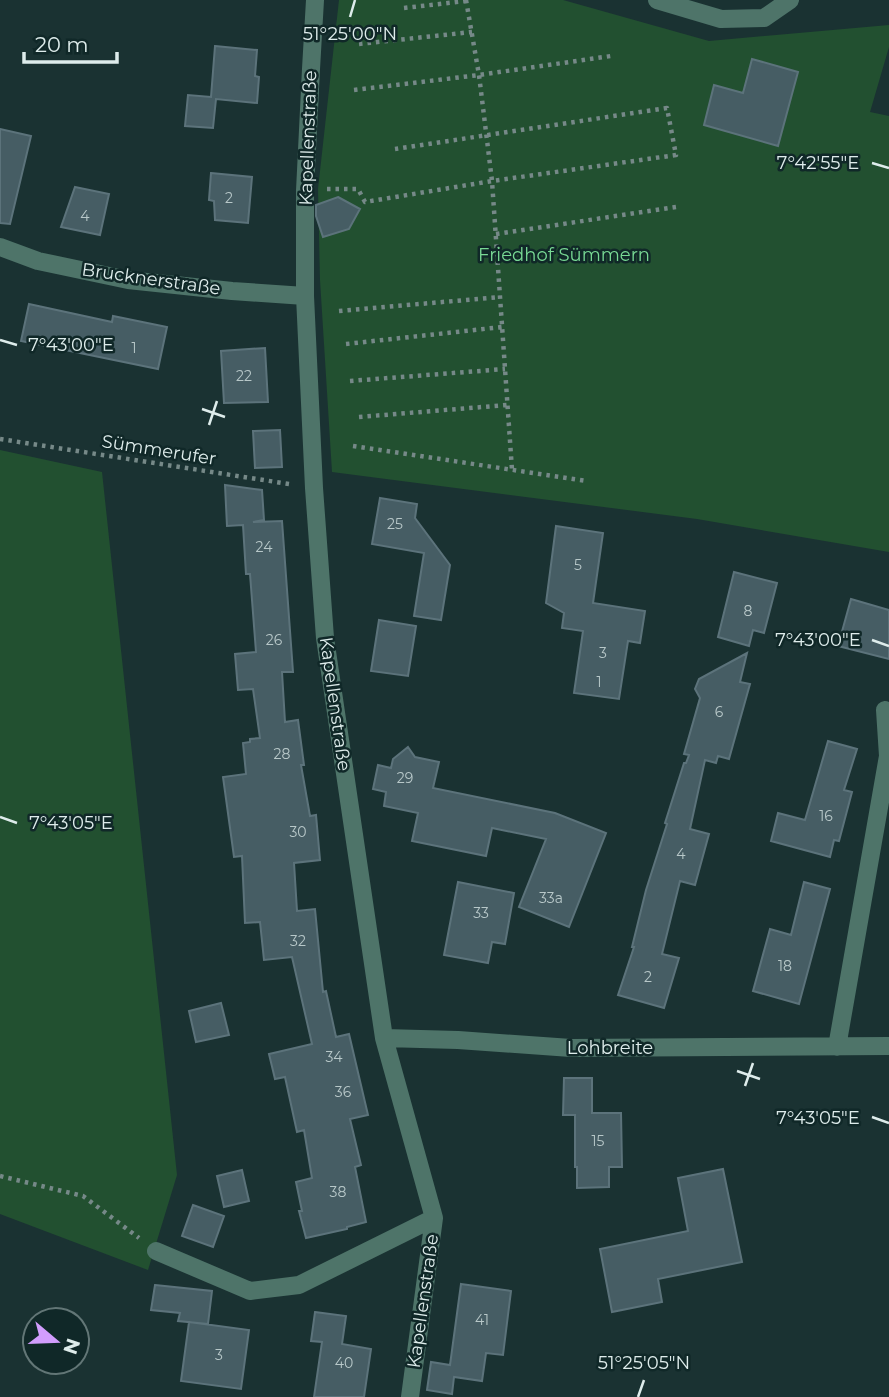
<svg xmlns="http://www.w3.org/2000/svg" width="889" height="1397" viewBox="0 0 889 1397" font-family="Montserrat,sans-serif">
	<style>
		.green { fill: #225030 }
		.building { fill: #465d64; stroke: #5c737b; stroke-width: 2 }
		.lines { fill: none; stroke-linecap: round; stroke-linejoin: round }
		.path { stroke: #768988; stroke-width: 4.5; stroke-dasharray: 3.5 5; stroke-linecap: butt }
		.minor { stroke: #4e7469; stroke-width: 18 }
		.ticks { fill: none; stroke: #deeceb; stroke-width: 2.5 }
		.labels { text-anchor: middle; stroke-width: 5; stroke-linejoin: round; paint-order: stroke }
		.number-label { font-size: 14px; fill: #b8c8c9 }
		.street-label { font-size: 18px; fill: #deeceb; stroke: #102828 }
		.park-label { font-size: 18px; fill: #78d994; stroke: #102828 }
		.ticks-label { font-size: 18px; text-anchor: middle; fill: #deeceb; stroke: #102828; stroke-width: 5; stroke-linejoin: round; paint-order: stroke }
	</style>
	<rect width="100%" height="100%" fill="#1a3232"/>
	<!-- green -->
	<path class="green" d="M339 0H563L709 41 889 25V47L870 112 889 116V552L697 519 332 472 320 280 318 189Z
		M0 450 102 472 177 1175 148 1270 0 1214Z"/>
	<!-- building -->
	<path class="building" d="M215 46 257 50 255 76 259 77 257 103 216 99 213 128 185 126 188 95 211 97Z
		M752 59 798 72 778 146 704 125 714 85 743 93Z
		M0 129 31 136 10 224 0 223Z
		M211 173 252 177 248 223 215 220 214 201 209 200Z
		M75 187 109 194 100 235 61 227Z
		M338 197 360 209 349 229 323 237 316 216V205Z
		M29 304 112 322 113 316 167 327 158 369 21 341Z
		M265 348 268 402 224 403 221 351Z
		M280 430 282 467 255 468 253 431Z
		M225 485 262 490 264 520 253 522 282 521 293 672H282L285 722 298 720 304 765H301L310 816 316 815 320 860 294 863 297 911 315 909 323 992 326 991 336 1037 349 1034 368 1115 350 1119 361 1165 355 1167 366 1222 347 1227V1229L306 1238 299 1211H302L296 1182 312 1178 304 1130 297 1132 285 1077 275 1079 269 1054 312 1044 292 957 264 960 260 922 245 923 242 856 234 857 223 777 246 774 243 743 250 742V739L260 738 253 689 238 690 235 654 256 652 250 574H246L243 525 227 526Z
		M380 498 417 504 415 518 450 565 441 620 414 616 424 553 372 544Z
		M556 526 603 533 593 603 645 611 640 643 628 641 619 699 574 693 583 631 562 628 564 613 546 603Z
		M734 572 777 583 764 633 753 630 749 646 718 637Z
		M851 599 889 610V659L838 646Z
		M379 620 416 626 408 676 371 671Z
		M747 653 740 682 750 684 729 759 718 756 716 763 705 760 690 829 709 834 695 885 680 881 662 954 679 958 664 1008 618 995 634 947H632L646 890 667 824 665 823 684 763H686L689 755 684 754 700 698 695 689 699 679Z
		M828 741 857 749 844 790 852 792 839 841 834 840 830 857 771 841 778 813 805 820Z
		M408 747 415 757 439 762 433 788 555 813 606 833 569 927 519 907 546 839 492 828 486 856 412 841 418 813 384 806 386 792 373 789 378 765 391 768 393 759Z
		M458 882 514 893 505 944 492 942 488 963 444 955Z
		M804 882 830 889 799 1004 753 991 770 929 791 935Z
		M221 1003 229 1035 196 1042 189 1011Z
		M564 1078H592V1113H621L622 1167H609V1187L577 1188V1167H575V1115H563Z
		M723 1169 742 1262 658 1279 662 1302 612 1312 600 1249 688 1231 678 1178Z
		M242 1170 249 1201 224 1207 217 1176Z
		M193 1205 224 1216 213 1247 182 1236Z
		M461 1284 511 1291 503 1355 486 1353 482 1381 454 1377 452 1394 427 1390 431 1362 450 1365Z
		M155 1285 212 1291 208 1324 178 1321 180 1313 151 1310Z
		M315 1312 346 1316 342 1344 371 1349 364 1397H314L322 1342 311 1341Z
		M189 1322 249 1330 241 1389 181 1381Z"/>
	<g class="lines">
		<!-- path -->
		<path class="path" d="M466 0 479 75 492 181 512 470
			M404 8 466 1
			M359 44 472 32
			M354 90 479 75 611 56
			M327 189H358L365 202 492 181 676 155 667 108 395 149
			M496 234 676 207
			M339 311 500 297
			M346 344 502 327
			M350 381 505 369
			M359 417 507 405
			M0 439 289 484
			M353 446 587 481
			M0 1176 83 1196 139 1238"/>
		<!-- minor -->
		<path class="minor" d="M315 0 311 69 305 191V296L314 488 325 638 384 1038 434 1218 410 1397
			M657 0 721 19 764 18 790 0
			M0 247 38 261 128 280 232 291 305 296
			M384 1038 458 1040 571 1048 889 1046
			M837 1047 888 756 885 710
			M156 1251 250 1291 299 1285 434 1218"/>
	</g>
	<!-- ticks -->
	<path class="ticks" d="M350 17 355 0M872 163 889 168M0 340 17 345M202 409 225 417M209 425 217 401M872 640 889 646M0 817 17 823M737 1071 760 1079M745 1086 753 1063M872 1117 889 1123M638 1397 644 1380"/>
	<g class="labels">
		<!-- number labels -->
		<g class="number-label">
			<text x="229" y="203">2</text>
			<text x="85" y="221">4</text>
			<text x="134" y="353">1</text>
			<text x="244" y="381">22</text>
			<text x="395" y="529">25</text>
			<text x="264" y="552">24</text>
			<text x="578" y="570">5</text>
			<text x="748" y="616">8</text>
			<text x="274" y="645">26</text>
			<text x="603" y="658">3</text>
			<text x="599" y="687">1</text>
			<text x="719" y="717">6</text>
			<text x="282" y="759">28</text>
			<text x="405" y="783">29</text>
			<text x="826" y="821">16</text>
			<text x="298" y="837">30</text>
			<text x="681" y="859">4</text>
			<text x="551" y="903">33a</text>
			<text x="481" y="918">33</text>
			<text x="298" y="946">32</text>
			<text x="785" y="971">18</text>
			<text x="648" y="982">2</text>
			<text x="334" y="1062">34</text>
			<text x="343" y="1097">36</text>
			<text x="598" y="1146">15</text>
			<text x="338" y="1197">38</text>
			<text x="482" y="1325">41</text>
			<text x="219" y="1360">3</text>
			<text x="344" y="1368">40</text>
		</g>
		<!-- street labels -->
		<g class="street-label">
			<text transform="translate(308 138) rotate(-88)" y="6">Kapellenstraße</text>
			<text transform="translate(151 279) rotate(8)" y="6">Brucknerstraße</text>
			<text transform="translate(159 450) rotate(9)" y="6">Sümmerufer</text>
			<text transform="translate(335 704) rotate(82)" y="6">Kapellenstraße</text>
			<text x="610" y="1054">Lohbreite</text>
			<text transform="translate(423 1301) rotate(-82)" y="6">Kapellenstraße</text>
		</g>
		<!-- park labels -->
		<g class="park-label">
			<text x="564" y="261">Friedhof Sümmern</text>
		</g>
	</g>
	<g class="ticks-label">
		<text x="350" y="40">51°25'00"N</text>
		<text x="818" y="169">7°42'55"E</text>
		<text x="71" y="351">7°43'00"E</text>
		<text x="818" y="646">7°43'00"E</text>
		<text x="71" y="829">7°43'05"E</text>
		<text x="818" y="1124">7°43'05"E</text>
		<text x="644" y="1369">51°25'05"N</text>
	</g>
	<!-- north arrow -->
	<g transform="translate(56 1341) rotate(109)"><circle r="33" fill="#102828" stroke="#627676" stroke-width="2"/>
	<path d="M0-5L12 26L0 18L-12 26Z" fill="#d29dfd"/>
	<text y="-10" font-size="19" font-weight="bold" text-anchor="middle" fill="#deeceb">N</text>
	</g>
	<!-- scale -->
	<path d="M24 52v10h93v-10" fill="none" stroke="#deeceb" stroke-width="3.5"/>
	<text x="35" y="52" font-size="21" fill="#deeceb" stroke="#102828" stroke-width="5" paint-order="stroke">20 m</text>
</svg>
